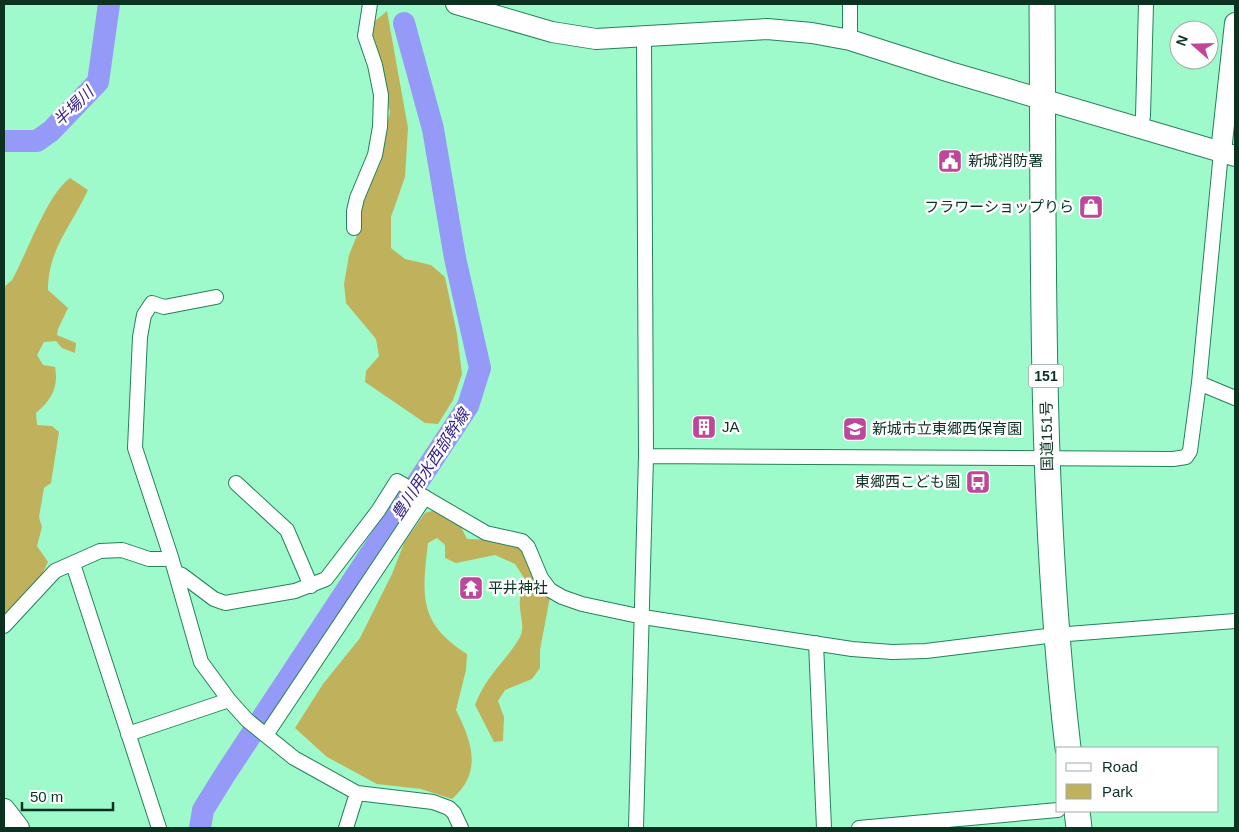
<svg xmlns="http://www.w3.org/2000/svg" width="1239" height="832" viewBox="0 0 1239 832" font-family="Helvetica,'Noto Sans JP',sans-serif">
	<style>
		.green { fill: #c0b25c }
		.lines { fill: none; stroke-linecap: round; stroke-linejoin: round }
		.river { stroke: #9599f8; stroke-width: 22 }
		.street-casing { stroke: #22825a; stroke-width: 16 }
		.secondary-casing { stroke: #22825a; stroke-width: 22 }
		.primary-casing { stroke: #22825a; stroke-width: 24 }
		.highway-casing { stroke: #22825a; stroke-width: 27 }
		.street { stroke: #fff; stroke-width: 14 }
		.secondary { stroke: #fff; stroke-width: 20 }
		.primary { stroke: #fff; stroke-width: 22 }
		.highway { stroke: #fff; stroke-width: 25 }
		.labels { text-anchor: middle; stroke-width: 5; stroke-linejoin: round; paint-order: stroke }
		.shield { fill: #fff; stroke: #547064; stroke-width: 1 }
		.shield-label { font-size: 14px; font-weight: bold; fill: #0b3221 }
		.poi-label { font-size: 15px; fill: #0b3221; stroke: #fff; text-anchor: start }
		.street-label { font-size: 15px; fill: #0b3221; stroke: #fff }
		.water-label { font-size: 16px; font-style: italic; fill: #32208d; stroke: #fff }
	</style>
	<rect width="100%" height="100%" fill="#9ffacb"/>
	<!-- green -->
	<path class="green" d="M387 11 408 128 405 177 391 217V248L405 259 431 265 445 277 457 334 462 374 453 400 438 424 425 423 365 382 366 371 379 356 376 339 346 303 344 284 349 255 360 228 356 214 381 153 390 112 371 39 375 21Z
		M70 178 88 190C72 225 48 249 48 290L68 308 58 329 57 335 76 343 75 353 62 348 56 341 44 342 37 355 43 365 55 367C59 387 51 401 36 413L37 425 52 426 59 432 51 483 44 488 39 517 42 527 37 546 48 562 41 576 4 621V287L12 280C27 253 48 193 70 178Z
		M435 510 460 525 467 539 502 540 519 547 550 597 540 650V668L532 679 505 690 498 701 504 717 503 741 494 742 475 705C486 675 505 663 520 637 526 626 518 612 520 599 520 593 524 587 526 581L515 564 495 555 456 563 445 558V545L437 538 428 543C422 595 418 623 467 654L466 670 456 710C472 742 483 772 452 799L421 789 377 784 327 757 295 728 323 684 360 638 392 574 404 543 425 513Z"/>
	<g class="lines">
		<!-- river -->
		<path class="river" d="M4 141H37L51 131 98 82 109 4
			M200 828 203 810 224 776 468 406 480 368 455 258 433 129 404 23"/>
		<defs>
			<path id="street" d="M850 4V40
				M1140 128 1143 116 1146 4
				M354 228V211L357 198 375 155 380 127 381 95 375 65 365 36 370 4
				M1199 383 1221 152
				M646 456 1173 459 1186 457 1190 451 1199 383 1235 398
				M236 483 287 530 311 586
				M171 557 135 448 140 337 144 315 152 303 164 307 216 297
				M73 564 159 828
				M177 573 182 575 214 599 225 603 295 591 326 579 378 511 397 481 486 533 522 541 528 547 541 578 550 590 562 597 582 604 643 617 852 649 892 652 926 651 1055 635 1235 621
				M4 626 55 571 100 551 122 550 149 559H164L171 557 201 662 229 700 247 720 294 758 357 793 433 802 449 808 454 813 461 828
				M816 643 824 828
				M128 734 229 700
				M266 735 425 497
				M346 828 357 793
				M636 828 646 456 644 36
				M859 828 1058 810"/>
			<path id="secondary" d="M456 4 552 32 596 39 767 29 812 33 850 40 950 72 1235 156
				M1221 152 1235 23"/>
			<path id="primary" d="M4 810 18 828"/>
			<path id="highway" d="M1042 4C1044 252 1039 501 1068 748
				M1077 811 1079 828"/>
		</defs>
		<!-- street casing -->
		<use href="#street" class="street-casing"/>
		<!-- secondary casing -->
		<use href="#secondary" class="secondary-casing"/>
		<!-- primary casing -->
		<use href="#primary" class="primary-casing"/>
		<!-- highway casing -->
		<use href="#highway" class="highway-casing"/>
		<!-- street -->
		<use href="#street" class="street"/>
		<!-- secondary -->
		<use href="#secondary" class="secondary"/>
		<!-- primary -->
		<use href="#primary" class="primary"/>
		<!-- highway -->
		<use href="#highway" class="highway"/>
	</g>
	<!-- icons -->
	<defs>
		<symbol id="civic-square" viewBox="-11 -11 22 22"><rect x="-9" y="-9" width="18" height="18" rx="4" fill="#be469b" stroke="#fff"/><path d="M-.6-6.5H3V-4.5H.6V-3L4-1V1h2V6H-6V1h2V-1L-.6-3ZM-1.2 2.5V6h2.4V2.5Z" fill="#fff"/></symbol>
		<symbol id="shop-square" viewBox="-11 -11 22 22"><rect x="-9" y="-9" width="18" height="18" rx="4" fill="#be469b" stroke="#fff"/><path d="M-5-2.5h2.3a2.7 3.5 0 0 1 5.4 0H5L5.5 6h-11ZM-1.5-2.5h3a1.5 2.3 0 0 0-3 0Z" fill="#fff"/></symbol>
		<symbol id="building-square" viewBox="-11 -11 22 22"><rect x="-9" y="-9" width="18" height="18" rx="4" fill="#be469b" stroke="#fff"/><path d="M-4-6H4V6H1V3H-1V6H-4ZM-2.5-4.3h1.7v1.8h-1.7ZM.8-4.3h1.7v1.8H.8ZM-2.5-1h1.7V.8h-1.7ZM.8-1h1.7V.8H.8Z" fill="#fff"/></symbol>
		<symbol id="school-square" viewBox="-11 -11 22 22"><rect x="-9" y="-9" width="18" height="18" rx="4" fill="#be469b" stroke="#fff"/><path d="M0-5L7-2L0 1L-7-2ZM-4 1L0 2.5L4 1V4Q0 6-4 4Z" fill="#fff"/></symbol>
		<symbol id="bus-square" viewBox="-11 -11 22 22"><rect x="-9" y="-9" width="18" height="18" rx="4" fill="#be469b" stroke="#fff"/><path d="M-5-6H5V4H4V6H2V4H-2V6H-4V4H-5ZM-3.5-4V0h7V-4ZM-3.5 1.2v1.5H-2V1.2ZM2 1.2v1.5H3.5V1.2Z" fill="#fff"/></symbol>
		<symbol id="temple-square" viewBox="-11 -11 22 22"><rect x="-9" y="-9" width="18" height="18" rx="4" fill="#be469b" stroke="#fff"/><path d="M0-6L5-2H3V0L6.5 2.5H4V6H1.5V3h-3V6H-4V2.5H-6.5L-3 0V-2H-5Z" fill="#fff"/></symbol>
	</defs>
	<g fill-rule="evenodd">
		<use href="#civic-square" x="936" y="147" width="28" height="28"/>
		<use href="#shop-square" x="1077" y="193" width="28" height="28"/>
		<use href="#building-square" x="690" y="413" width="28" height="28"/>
		<use href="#school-square" x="841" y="415" width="28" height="28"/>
		<use href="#bus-square" x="964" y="468" width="28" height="28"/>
		<use href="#temple-square" x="457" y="574" width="28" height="28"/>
	</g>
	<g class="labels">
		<!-- shield labels -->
		<rect class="shield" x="1028.5" y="364.5" width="35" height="23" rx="4"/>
		<g class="shield-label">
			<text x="1046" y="381">151</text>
		</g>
		<!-- poi labels -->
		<g class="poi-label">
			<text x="968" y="166">新城消防署</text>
			<text x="1074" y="212" text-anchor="end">フラワーショップりら</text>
			<text x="722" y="432">JA</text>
			<text x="872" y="434">新城市立東郷西保育園</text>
			<text x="960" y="487" text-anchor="end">東郷西こども園</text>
			<text x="488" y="593">平井神社</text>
		</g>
		<!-- street labels -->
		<g class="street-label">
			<text transform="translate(1047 436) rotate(-91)" y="5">国道151号</text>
		</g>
		<!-- water labels -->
		<g class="water-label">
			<text transform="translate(73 106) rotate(-44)" y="6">半場川</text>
			<text transform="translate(430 464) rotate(-57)" y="6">豊川用水西部幹線</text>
		</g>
	</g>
	<!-- border -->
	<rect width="1239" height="832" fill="none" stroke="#0b3221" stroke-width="10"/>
	<!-- legend -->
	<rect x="1056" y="747" width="162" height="65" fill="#ffffff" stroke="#9dada6"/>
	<rect x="1066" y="763" width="25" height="8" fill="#ffffff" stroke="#9dada6"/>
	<text x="1102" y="772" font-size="15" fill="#0b3221">Road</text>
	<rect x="1066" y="784" width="25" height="15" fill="#c0b25c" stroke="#9dada6"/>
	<text x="1102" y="797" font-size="15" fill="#0b3221">Park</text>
	<!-- north arrow -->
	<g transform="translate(1194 45) rotate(290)"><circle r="24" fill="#ffffff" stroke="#9dada6"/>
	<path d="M0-4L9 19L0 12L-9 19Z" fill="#be469b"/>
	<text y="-8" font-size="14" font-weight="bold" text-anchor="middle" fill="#0b3221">N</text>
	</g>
	<!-- scale -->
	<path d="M22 802v8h91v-8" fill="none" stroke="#0b3221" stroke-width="2.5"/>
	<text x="30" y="802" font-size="15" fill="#0b3221" stroke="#ffffff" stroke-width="4" paint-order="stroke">50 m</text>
</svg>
